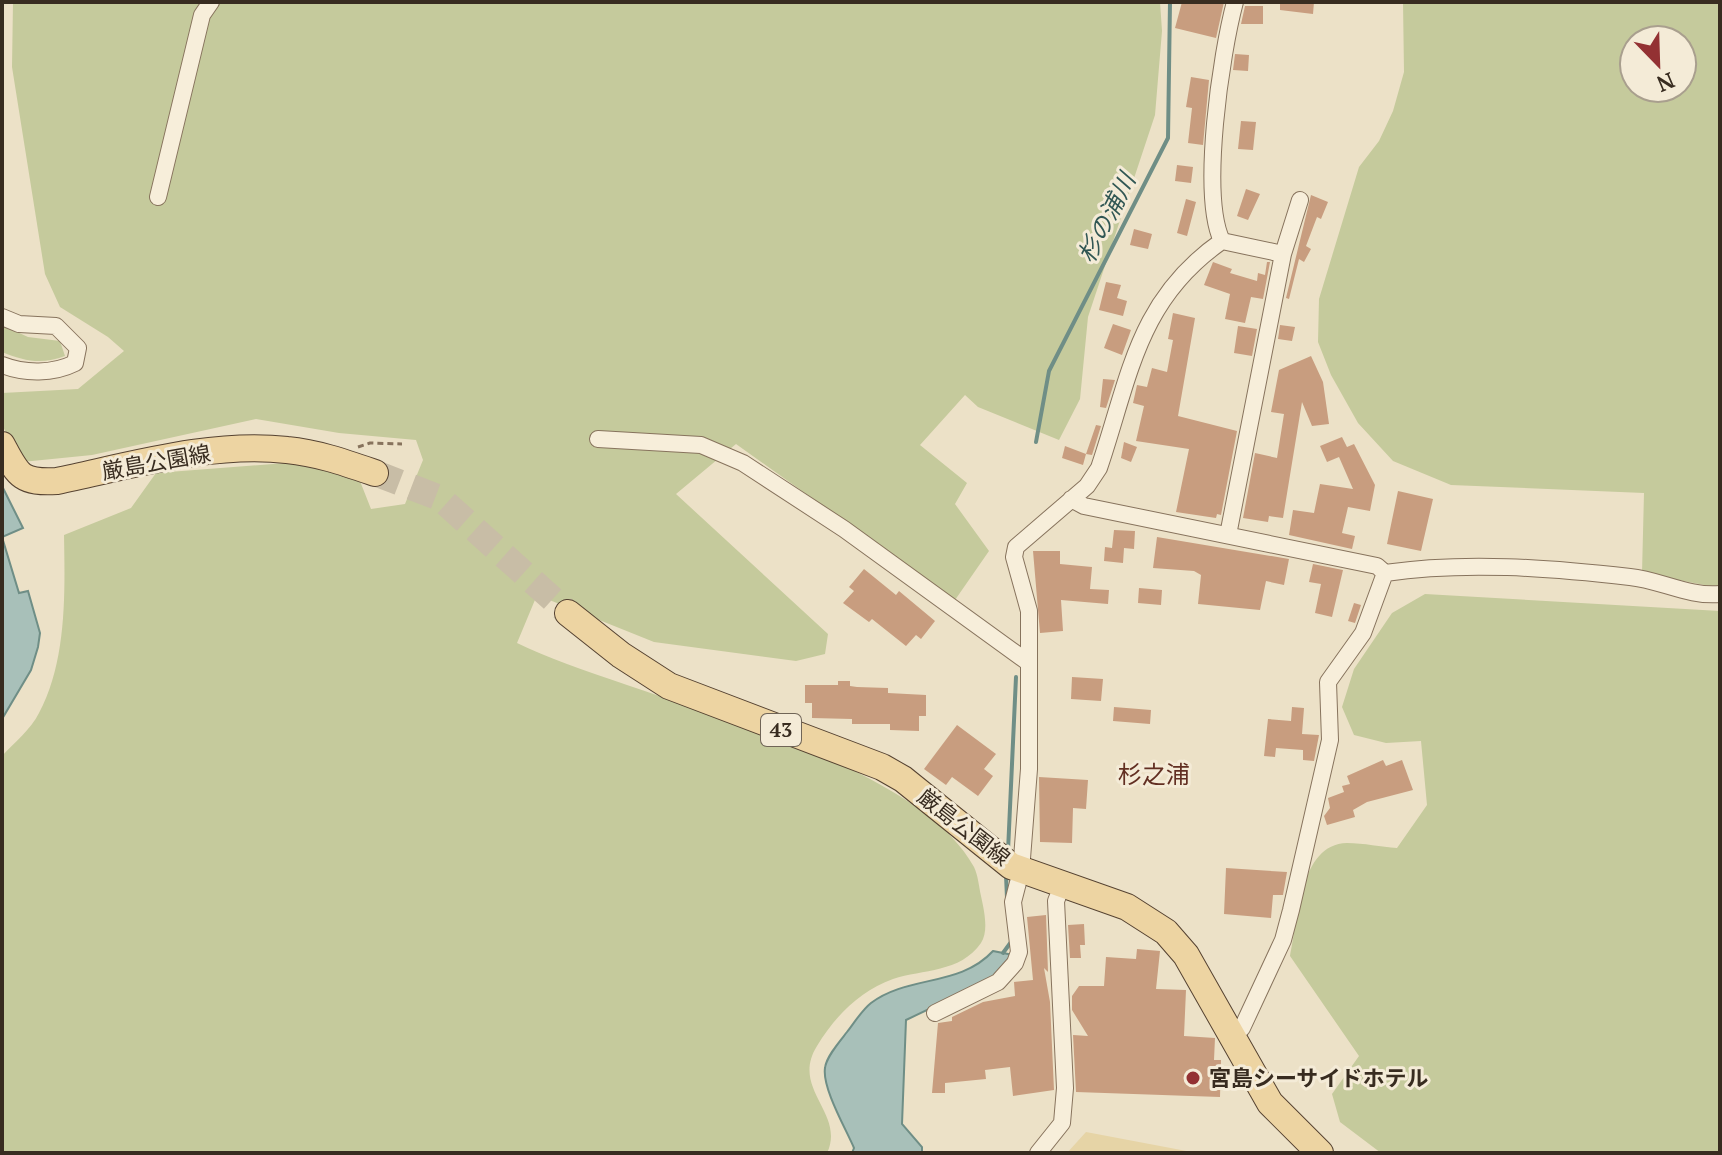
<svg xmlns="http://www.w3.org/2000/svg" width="1722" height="1155" viewBox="0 0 1722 1155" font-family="'PT Serif','Noto Sans JP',serif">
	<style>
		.green { fill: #c5ca9c; fill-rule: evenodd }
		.sand { fill: #e6d4a6 }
		.water { fill: #a8c0b9; stroke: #6f8e86; stroke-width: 2 }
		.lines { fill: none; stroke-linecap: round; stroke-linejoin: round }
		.stream { stroke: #6f8e86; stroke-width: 4 }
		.building { fill: #c89d7f }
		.primary-tunnel { stroke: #c8bda6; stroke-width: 26; stroke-dasharray: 26 13; stroke-linecap: butt }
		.minor-casing { stroke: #87735d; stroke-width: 18 }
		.primary-casing { stroke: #554231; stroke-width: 28 }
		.path { stroke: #87735d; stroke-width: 3; stroke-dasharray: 6 4; stroke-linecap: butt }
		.minor { stroke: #f7eeda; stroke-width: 16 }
		.primary { stroke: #edd4a2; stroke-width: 26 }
		.poi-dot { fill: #933133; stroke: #f4ebd7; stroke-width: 3 }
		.labels { text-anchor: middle; stroke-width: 6; stroke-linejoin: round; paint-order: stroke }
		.shield { fill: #f4ebd7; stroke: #706557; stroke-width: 2 }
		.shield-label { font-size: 20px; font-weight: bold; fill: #382c20 }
		.street-label { font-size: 22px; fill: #382c20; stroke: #f4ebd7 }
		.poi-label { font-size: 22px; font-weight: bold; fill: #382c20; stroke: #f4ebd7; text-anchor: start }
		.water-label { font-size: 24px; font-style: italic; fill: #315754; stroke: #f4ebd7 }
		.neighbourhood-label { font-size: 24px; fill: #622f22; stroke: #f4ebd7 }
	</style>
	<rect width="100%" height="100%" fill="#ece1c7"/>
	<!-- green -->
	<path class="green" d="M13 2H1160L1162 31 1155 115 1088 317 1080 399 1059 440 978 407 965 395 920 445 967 483 955 504 989 551 955 600 736 444 676 494 828 634 825 654 796 661 654 642 537 595 517 643C633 699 912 753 974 867 978 875 979 887 981 896 984 910 989 931 981 943 960 973 923 969 893 979 860 991 835 1016 817 1046 790 1089 846 1113 827 1153H2V756C14 743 31 729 39 713 67 661 65 592 64 535L131 508 156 473 286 463 358 476 371 509 405 504 423 460 416 440 339 433 256 419 92 455 22 462 2 425V393L78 389 124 351 108 337 60 307 45 274 12 67Z
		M1403 2H1720V588L1642 573 1644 493 1451 485 1393 461 1358 423 1331 375 1318 342 1319 299 1359 167 1379 141 1393 111 1404 72ZM1634 40H1682V88H1634Z
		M2 325 28 337 60 341 65 356C42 365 24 361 2 352Z
		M1425 594 1720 611V1153H1381L1340 1122 1332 1094 1359 1056 1290 956C1298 921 1299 844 1347 843 1364 843 1381 847 1397 848L1427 805 1421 741 1386 743 1354 735 1342 707 1354 669 1392 613Z"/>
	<!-- sand -->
	<path class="sand" d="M1086 1132 1197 1153H1067Z"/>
	<!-- water -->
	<path class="water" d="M2 486 23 528 2 537 19 593 28 591 40 633 38 647 31 670 2 719Z
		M993 951 1013 955 990 980 906 1020 902 1124 922 1147V1153H852L854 1148C846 1129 822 1088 825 1068 826 1057 840 1041 847 1032 854 1023 862 1010 871 1003 908 975 960 987 993 951Z"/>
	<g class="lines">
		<!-- stream -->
		<path class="stream" d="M1036 442 1049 371 1168 138 1170 2
			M1008 851 1016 677
			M1006 875 1007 898
			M1003 953 1011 942"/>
	</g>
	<!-- building -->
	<path class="building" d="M1182 2H1224L1216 38 1175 28Z
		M1280 2H1314L1313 14 1280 10Z
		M1245 6H1263V24H1241Z
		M1235 54 1249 55 1248 71 1233 70Z
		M1191 77 1209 80 1203 145 1188 143 1192 108 1186 107Z
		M1241 121 1256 122 1253 150 1238 149Z
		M1177 165 1193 167 1191 183 1175 181Z
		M1246 189 1260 194 1248 220 1237 216Z
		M1311 195 1328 202 1321 219 1317 217 1306 246 1311 249 1304 262 1299 259 1289 299 1286 298Z
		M1186 199 1196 202 1187 236 1177 233Z
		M1134 229 1152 234 1148 249 1130 245Z
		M1213 262 1232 269 1230 273 1257 281 1258 273 1265 275 1267 262H1270L1263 299 1251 297 1245 323 1225 319 1230 294 1204 285Z
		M1106 282 1121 285 1117 298 1127 301 1123 316 1099 310Z
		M1173 313 1195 318 1178 416 1237 431 1221 515 1217 514 1216 518 1176 512 1189 449 1136 441 1144 406 1133 403 1137 385 1147 387 1152 368 1167 372 1173 340 1168 339Z
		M1113 324 1131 330 1122 355 1104 348Z
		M1280 325 1295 327 1292 341 1278 339Z
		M1238 326 1257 329 1252 356 1234 353Z
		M1311 356 1323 382 1329 424 1312 426 1302 402 1283 518 1269 516 1268 522 1243 518 1255 453 1277 458 1284 414 1271 412 1279 370Z
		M1103 379 1115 380 1106 408 1100 407Z
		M1096 425 1101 426 1092 455 1086 454Z
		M1342 437 1347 447 1354 444 1375 485 1370 511 1348 507 1342 533 1355 536 1352 549 1289 535 1293 510 1314 513 1320 484 1353 489 1339 457 1327 462 1320 446Z
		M1124 442 1137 447 1131 462 1121 458Z
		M1065 446 1086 454 1083 465 1062 458Z
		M1398 491 1433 499 1421 551 1387 544Z
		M1114 530 1135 531 1134 549 1124 548 1123 563 1104 561 1105 547 1112 548Z
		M1157 537 1289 559 1284 585 1266 581 1260 610 1198 604 1201 575 1194 571 1153 568Z
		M1033 551H1060V564L1092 567 1090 589 1109 590 1108 604 1061 600 1063 631 1040 633Z
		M1313 564 1343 570 1332 617 1315 613 1321 584 1309 582Z
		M864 569 896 595 899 591 935 621 921 639 916 635 906 646 872 619 869 622 843 603 854 591 849 587Z
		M1139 588 1162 590 1161 605 1138 603Z
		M1354 603 1361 605 1355 623 1348 621Z
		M1072 677 1103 679 1101 701 1071 699Z
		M838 681H850V686L857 687 888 688V693L926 695V716H919V731L890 730V724H852V719L812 718V703H805V685H838Z
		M1114 707 1151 710 1150 724 1113 721Z
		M1292 707 1304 708 1302 734 1319 735 1314 761 1303 760V750L1276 748 1275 757 1264 756 1268 719 1291 721Z
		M957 725 996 754 984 769 993 776 978 796 952 777 946 785 924 769Z
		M1383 760 1386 766 1402 760 1413 790 1367 802 1353 810 1355 817 1327 825 1324 816 1330 808 1328 798 1344 792 1342 786 1350 784 1347 776Z
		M1039 777 1088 780 1086 809 1073 808 1072 843 1040 842Z
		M1226 868 1287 872 1283 895H1273L1271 918 1224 914Z
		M1046 915 1048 972 1044 968 1050 1002 1054 1090 1013 1096 1010 1067 985 1070 986 1079 945 1083V1093H932L938 1023 952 1021V1017L983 1002 1015 996 1014 982 1033 980 1027 917Z
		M1084 924 1085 945H1080L1081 958H1070L1068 925Z
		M1137 949 1160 951 1156 989 1186 990 1184 1036 1215 1038 1214 1060H1221L1220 1097 1076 1092 1073 1035 1088 1036 1072 1010V996L1079 986H1104L1106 957 1136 959Z"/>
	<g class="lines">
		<!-- primary-tunnel -->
		<path class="primary-tunnel" d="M375 473 440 498 568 613"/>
		<defs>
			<path id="minor" d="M158 197 202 15 211 2
				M1222 241 1283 254
				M2 317 19 324 56 326 78 348 75 363C53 374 25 374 2 365
				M598 439 701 445 743 463 844 529 1029 663
				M1071 499 1084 506 1377 566 1385 573C1466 561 1549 568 1630 577 1660 580 1689 597 1720 594
				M1228 535 1283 254 1300 200
				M935 1013 998 982 1015 963 1019 952 1013 902 1021 871 1029 769V611L1014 557 1016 547 1087 486 1099 468C1130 377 1137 300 1222 241 1200 195 1221 54 1235 2
				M1231 1038 1242 1028 1283 940 1291 910 1330 740 1328 682 1363 633 1385 573
				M1038 1153 1062 1123 1065 1088 1056 901 1062 886"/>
			<path id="primary" d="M2 445C18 475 20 483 57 481 129 466 213 441 287 450 318 453 346 463 375 473
				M568 613 621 655 669 686 882 767 903 779 1011 866 1127 907 1166 932 1186 955 1270 1103 1320 1153"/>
		</defs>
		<!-- minor casing -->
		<use href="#minor" class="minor-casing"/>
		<!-- primary casing -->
		<use href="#primary" class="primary-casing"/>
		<!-- path -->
		<path class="path" d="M358 447 370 443 402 444"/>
		<!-- minor -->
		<use href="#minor" class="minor"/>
		<!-- primary -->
		<use href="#primary" class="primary"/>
	</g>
	<!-- markers -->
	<circle class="poi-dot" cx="1193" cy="1078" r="8"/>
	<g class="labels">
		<!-- shield labels -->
		<rect class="shield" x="761" y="714" width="40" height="32" rx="6"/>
		<g class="shield-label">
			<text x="781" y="737">43</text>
		</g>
		<!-- street labels -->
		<g class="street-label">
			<text transform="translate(156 462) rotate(-10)" y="8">厳島公園線</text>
			<text transform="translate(964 827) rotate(38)" y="8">厳島公園線</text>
		</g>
		<!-- poi labels -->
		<g class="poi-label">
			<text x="1209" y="1086">宮島シーサイドホテル</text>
		</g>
		<!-- water labels -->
		<g class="water-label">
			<text transform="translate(1107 218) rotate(-63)" y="8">杉の浦川</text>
		</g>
		<!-- neighbourhood labels -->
		<g class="neighbourhood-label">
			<text x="1154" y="783">杉之浦</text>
		</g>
	</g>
	<!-- border -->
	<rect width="1722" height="1155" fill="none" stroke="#382c20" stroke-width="8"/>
	<!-- north arrow -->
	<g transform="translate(1658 64) rotate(157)"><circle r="38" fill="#f4ebd7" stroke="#a99f8e" stroke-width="2"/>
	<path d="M0-6L14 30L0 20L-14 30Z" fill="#933133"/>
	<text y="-12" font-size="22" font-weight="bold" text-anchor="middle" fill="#382c20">N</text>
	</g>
</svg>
